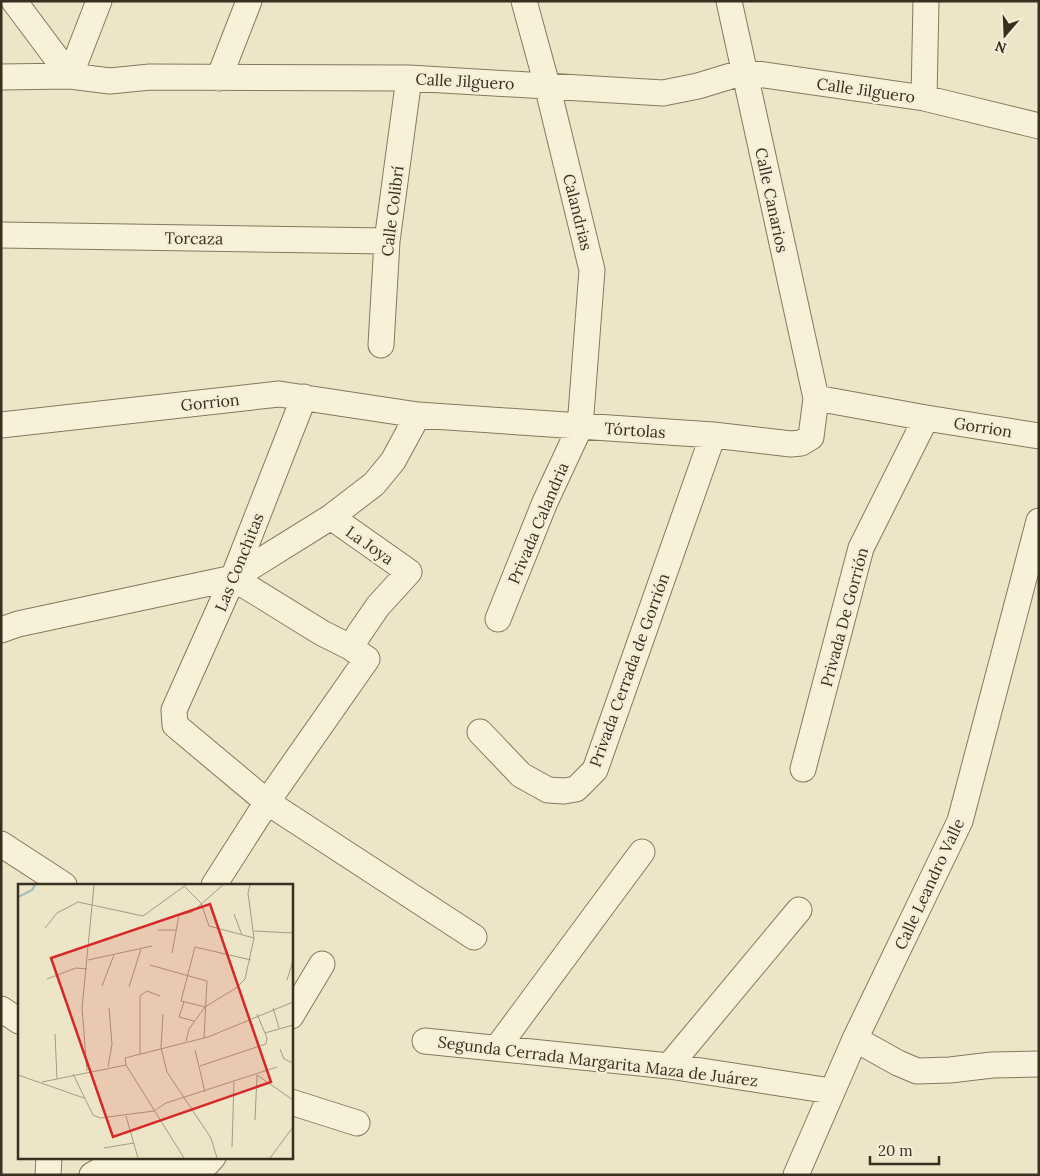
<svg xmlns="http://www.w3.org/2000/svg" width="1040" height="1176" viewBox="0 0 1040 1176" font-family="Lora,serif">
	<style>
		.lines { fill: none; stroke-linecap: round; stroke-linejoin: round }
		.street-casing { stroke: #88775d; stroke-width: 27 }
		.street { stroke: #f8f1da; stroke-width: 25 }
		.labels { text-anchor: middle; stroke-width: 5; stroke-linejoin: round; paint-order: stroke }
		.street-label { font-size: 16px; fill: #392e20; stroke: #f5eed7 }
		.inset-river { fill: none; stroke: #a8c1bc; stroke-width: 2.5 }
		.inset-road { fill: none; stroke: #a59c84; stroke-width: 1 }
		.view { fill: #d62828; fill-opacity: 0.15; stroke: #d62828; stroke-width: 2.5 }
		.inset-edge { fill: none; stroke: #392e20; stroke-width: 2.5 }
	</style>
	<rect width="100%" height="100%" fill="#ede5c7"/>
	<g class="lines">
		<defs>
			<path id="street" d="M14 1 70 76 99 1
				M1 77 70 76 110 81 150 77 409 78 663 93 698 86 744 72 924 98 1039 126
				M219 78 249 1
				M924 98 926 1
				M1 235 387 241
				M381 345 387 241 409 78
				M304 397 233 578 174 710 175 725 267 802 474 937
				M816 398 926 418 1039 436
				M1 425 279 394 418 415 713 435 791 444 801 443 811 437 816 398 729 1
				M331 517 409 572 378 606 350 647
				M498 619 545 502 580 427 592 270 547 85 524 1
				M1 630 18 624 233 578 331 517 374 484 393 461 418 415
				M480 732 521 775 548 790 564 791 576 789 595 770 713 435
				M803 769 861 548 926 418
				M1 844 64 885
				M214 885 267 802 367 659 350 647 322 633 233 578
				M1 1009 19 1021
				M291 1016 322 964
				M855 1039 898 1063 917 1071 950 1070 992 1065 1039 1064
				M425 1041 669 1066 831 1091
				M497 1048 642 852
				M669 1066 799 910
				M291 1102 357 1123
				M48 1175 49 1157
				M92 1175 106 1167 123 1161 189 1171 201 1170 213 1157
				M796 1175 855 1039 960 821 1039 521"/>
		</defs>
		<!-- street casing -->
		<use href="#street" class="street-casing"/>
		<!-- street -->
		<use href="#street" class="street"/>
	</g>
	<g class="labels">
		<!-- street labels -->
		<g class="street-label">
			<text transform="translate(465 81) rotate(3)" y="6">Calle Jilguero</text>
			<text transform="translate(866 90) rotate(8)" y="6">Calle Jilguero</text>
			<text transform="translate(772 200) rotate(78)" y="6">Calle Canarios</text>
			<text transform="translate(392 211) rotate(-83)" y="6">Calle Colibrí</text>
			<text transform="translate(578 212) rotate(76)" y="6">Calandrias</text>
			<text transform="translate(194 238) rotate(1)" y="6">Torcaza</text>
			<text transform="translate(210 402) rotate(-6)" y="6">Gorrion</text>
			<text transform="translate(983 427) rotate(9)" y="6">Gorrion</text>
			<text transform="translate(635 430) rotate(4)" y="6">Tórtolas</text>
			<text transform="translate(538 523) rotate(-67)" y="6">Privada Calandria</text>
			<text transform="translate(370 545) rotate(35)" y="6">La Joya</text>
			<text transform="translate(239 562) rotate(-68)" y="6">Las Conchitas</text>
			<text transform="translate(844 617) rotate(-75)" y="6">Privada De Gorrión</text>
			<text transform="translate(629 670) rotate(-70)" y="6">Privada Cerrada de Gorrión</text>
			<text transform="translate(929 884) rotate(-65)" y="6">Calle Leandro Valle</text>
			<text transform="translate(598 1061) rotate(7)" y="6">Segunda Cerrada Margarita Maza de Juárez</text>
		</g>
	</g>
	<!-- overview -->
	<g transform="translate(18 884)">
		<rect width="275" height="275" fill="#ede5c7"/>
		<path class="inset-river" d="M0 13 14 6 17 1"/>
		<path class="inset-road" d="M167 3 183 19 191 42 236 54M216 30 224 51M27 44 39 29 60 18 125 32 168 1M140 46H158M236 47 275 49M154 69 161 31 174 28 205 1M70 76 134 62M132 81 189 97 186 154M29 95 58 84 69 85M269 96 275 77M84 102 96 71M111 103 123 65M166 118 161 133 176 137M187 123 163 117 177 63 233 76M255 124 261 144M145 130 143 164 149 188 193 254 199 274M247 149 275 141M37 150 39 195M168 157 171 145 187 123 218 104 227 95 236 54 230 9 232 1M262 165 266 175 275 179M177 166 187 208M122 170V112L129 107 142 112M182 182 248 160 249 154 239 130M90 183 94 160 91 124M69 187 64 124 76 1M55 190 75 231 82 234 136 227 148 219 259 183M0 191 66 214M239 191 275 216M24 198 108 181M108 232 120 274M237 236 239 191M214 263 216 198M86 264 116 259M166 274 108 181 107 174 190 153 275 118M252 274 275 243"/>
		<path class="view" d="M192 20 253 198 95 253 33 74Z"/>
		<rect width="275" height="275" class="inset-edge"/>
	</g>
	<!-- border -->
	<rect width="1040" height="1176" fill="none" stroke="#392e20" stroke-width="5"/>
	<!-- north arrow -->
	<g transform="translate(1005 35) rotate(199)" stroke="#f5eed7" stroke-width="4" paint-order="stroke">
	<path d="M0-4L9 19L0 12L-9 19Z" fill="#392e20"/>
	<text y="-8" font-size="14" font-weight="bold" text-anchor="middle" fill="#392e20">N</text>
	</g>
	<!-- scale -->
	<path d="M870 1156v8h69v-8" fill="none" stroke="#392e20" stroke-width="2.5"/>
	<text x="878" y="1156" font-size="15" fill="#392e20" stroke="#f5eed7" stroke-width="4" paint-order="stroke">20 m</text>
</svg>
